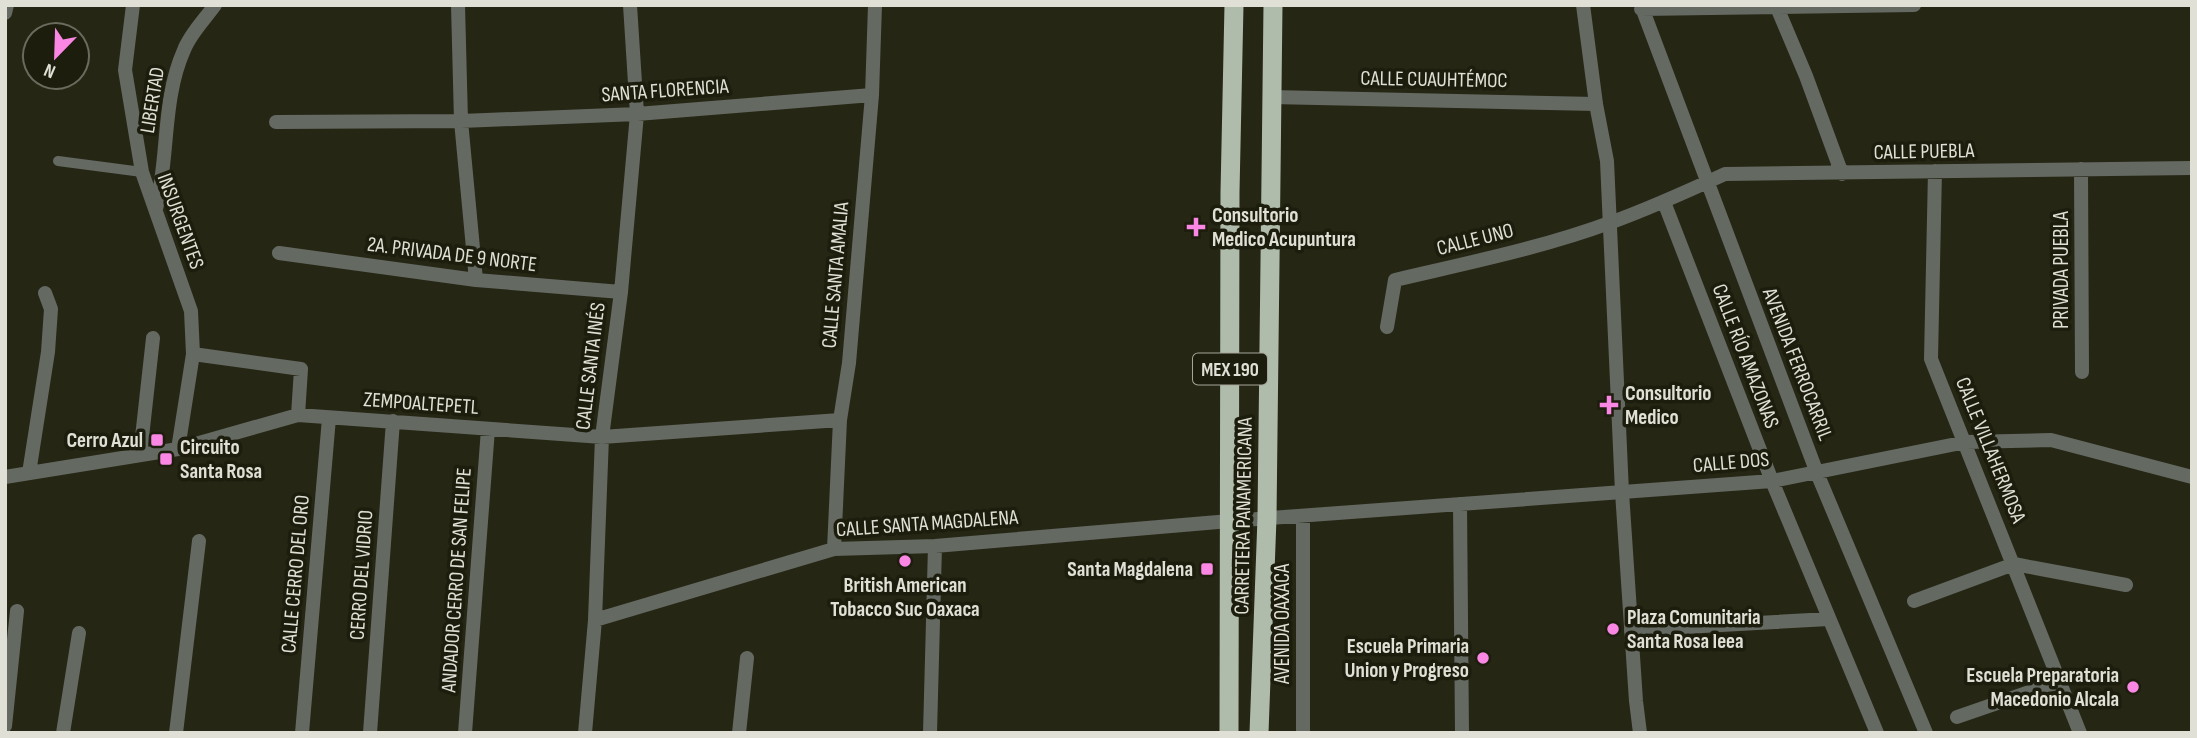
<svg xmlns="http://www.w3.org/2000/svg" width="2197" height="738" viewBox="0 0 2197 738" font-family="'Sofia Sans Condensed',sans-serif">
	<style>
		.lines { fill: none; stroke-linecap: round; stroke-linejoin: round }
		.service { stroke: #646962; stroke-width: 10 }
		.minor { stroke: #646962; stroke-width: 14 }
		.tertiary { stroke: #646962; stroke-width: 14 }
		.trunk { stroke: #b0bcab; stroke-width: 19 }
		.poi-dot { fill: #fb87e5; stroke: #1c1d0c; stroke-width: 2.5 }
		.labels { text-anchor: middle; stroke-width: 7; stroke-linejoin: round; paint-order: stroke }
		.shield { fill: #1c1d0c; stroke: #a5a699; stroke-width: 2 }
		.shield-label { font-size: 19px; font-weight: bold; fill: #e0e0d6 }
		.street-label { font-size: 21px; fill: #e0e0d6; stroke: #1c1d0c }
		.poi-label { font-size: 21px; font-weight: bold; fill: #e0e0d6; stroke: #1c1d0c; text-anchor: start }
	</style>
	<rect width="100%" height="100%" fill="#262615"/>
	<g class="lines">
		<!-- service -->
		<path class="service" d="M58 161 142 172"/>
		<!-- minor -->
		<path class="minor" d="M133 5 125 70 142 172 191 311 193 354 178 449
			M458 5 461 121 476 280
			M1641 5 1817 473 1926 733
			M1776 5 1806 76 1842 174
			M1641 9 1914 5
			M5 13 7 5
			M1271 97 1596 104
			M276 122 461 121 637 114 872 95
			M2081 169 2082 372
			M1935 171 1931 359 2080 733
			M1664 202 1772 481 1877 733
			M156 209C169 157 162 99 184 50 190 34 205 19 215 5
			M279 253 476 280 621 292
			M1387 327 1395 280C1467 263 1542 248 1612 222 1651 208 1688 191 1725 174L2192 168
			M193 354 301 369 298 415
			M140 455 153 338
			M29 473 48 352 51 309 45 293
			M5 477 178 449 298 415 602 437 840 420
			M1460 504 1462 733
			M834 549 840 420 849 363 872 95 875 5
			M1914 601 2014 564 2126 585
			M595 620 834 549 935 546 1230 521 1772 481 1966 442 2051 440 2192 477
			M1631 630 1829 619
			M1957 717 2061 681
			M5 726 17 611
			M63 733 79 633
			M176 733 199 541
			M302 733 329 418
			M370 733 393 421
			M465 733 488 429
			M585 733 595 620 602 437 621 292 637 114 630 5
			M739 733 747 658
			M930 733 935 546
			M1303 733V516"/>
		<!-- tertiary -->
		<path class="tertiary" d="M1583 5 1596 104 1607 161 1622 492 1636 701 1640 733"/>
		<!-- trunk -->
		<path class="trunk" d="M1229 733 1230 192 1234 5
			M1259 733 1267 518 1273 5"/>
	</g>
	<!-- markers -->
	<g class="poi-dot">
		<path d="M1192.5 216.5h7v7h7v7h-7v7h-7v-7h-7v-7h7z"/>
		<path d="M1605.5 394.5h7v7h7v7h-7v7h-7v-7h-7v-7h7z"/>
		<rect x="150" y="433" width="14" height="14" rx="3.5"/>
		<rect x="159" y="452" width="14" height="14" rx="3.5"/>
		<circle cx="905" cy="561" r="7"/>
		<rect x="1200" y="562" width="14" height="14" rx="3.5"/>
		<circle cx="1613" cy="629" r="7"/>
		<circle cx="1483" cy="658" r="7"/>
		<circle cx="2133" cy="687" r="7"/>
	</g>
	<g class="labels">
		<!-- shield labels -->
		<rect class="shield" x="1193" y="353.5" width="74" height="31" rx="5"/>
		<g class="shield-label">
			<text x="1230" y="376">MEX 190</text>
		</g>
		<!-- street labels -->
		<g class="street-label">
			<text transform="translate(1434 79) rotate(1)" y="7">CALLE CUAUHTÉMOC</text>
			<text transform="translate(665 90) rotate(-4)" y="7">SANTA FLORENCIA</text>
			<text transform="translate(152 100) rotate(-81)" y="7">LIBERTAD</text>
			<text transform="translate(1924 151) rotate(-1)" y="7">CALLE PUEBLA</text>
			<text transform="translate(181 221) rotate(70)" y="7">INSURGENTES</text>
			<text transform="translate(1475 239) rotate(-14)" y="7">CALLE UNO</text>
			<text transform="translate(452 254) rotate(7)" y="7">2A. PRIVADA DE 9 NORTE</text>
			<text transform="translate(2061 270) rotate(-90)" y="7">PRIVADA PUEBLA</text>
			<text transform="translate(835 275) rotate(-85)" y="7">CALLE SANTA AMALIA</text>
			<text transform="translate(1746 356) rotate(69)" y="7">CALLE RÍO AMAZONAS</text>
			<text transform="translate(1798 364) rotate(69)" y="7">AVENIDA FERROCARRIL</text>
			<text transform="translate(590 366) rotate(-83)" y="7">CALLE SANTA INÉS</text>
			<text transform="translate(421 403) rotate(4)" y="7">ZEMPOALTEPETL</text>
			<text transform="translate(1991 450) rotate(68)" y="7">CALLE VILLAHERMOSA</text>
			<text transform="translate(1731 462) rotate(-5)" y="7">CALLE DOS</text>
			<text transform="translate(1243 516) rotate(-89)" y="7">CARRETERA PANAMERICANA</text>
			<text transform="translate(927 523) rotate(-4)" y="7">CALLE SANTA MAGDALENA</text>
			<text transform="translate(295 574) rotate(-85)" y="7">CALLE CERRO DEL ORO</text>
			<text transform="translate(361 575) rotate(-86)" y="7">CERRO DEL VIDRIO</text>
			<text transform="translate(456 580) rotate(-86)" y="7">ANDADOR CERRO DE SAN FELIPE</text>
			<text transform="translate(1282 624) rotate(-90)" y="7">AVENIDA OAXACA</text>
		</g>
		<!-- poi labels -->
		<g class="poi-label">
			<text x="1212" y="222">Consultorio<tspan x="1212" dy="24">Medico Acupuntura</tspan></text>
			<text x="1625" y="400">Consultorio<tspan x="1625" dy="24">Medico</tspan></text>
			<text x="143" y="447" text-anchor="end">Cerro Azul</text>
			<text x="180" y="454">Circuito<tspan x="180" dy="24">Santa Rosa</tspan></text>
			<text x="1193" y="576" text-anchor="end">Santa Magdalena</text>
			<text x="905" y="592" text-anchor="middle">British American<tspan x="905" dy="24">Tobacco Suc Oaxaca</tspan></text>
			<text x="1627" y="624">Plaza Comunitaria<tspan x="1627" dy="24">Santa Rosa Ieea</tspan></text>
			<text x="1469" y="653" text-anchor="end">Escuela Primaria<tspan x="1469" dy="24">Union y Progreso</tspan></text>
			<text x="2119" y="682" text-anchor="end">Escuela Preparatoria<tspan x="2119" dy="24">Macedonio Alcala</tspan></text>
		</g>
	</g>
	<!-- border -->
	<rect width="2197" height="738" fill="none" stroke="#e0e0d6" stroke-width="14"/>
	<!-- north arrow -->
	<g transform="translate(56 56) rotate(203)"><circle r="33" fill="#1c1d0c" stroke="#6a6b5d" stroke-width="2"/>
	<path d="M0-5L12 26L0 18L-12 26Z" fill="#fb87e5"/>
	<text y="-10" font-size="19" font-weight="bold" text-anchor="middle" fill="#e0e0d6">N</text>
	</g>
</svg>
